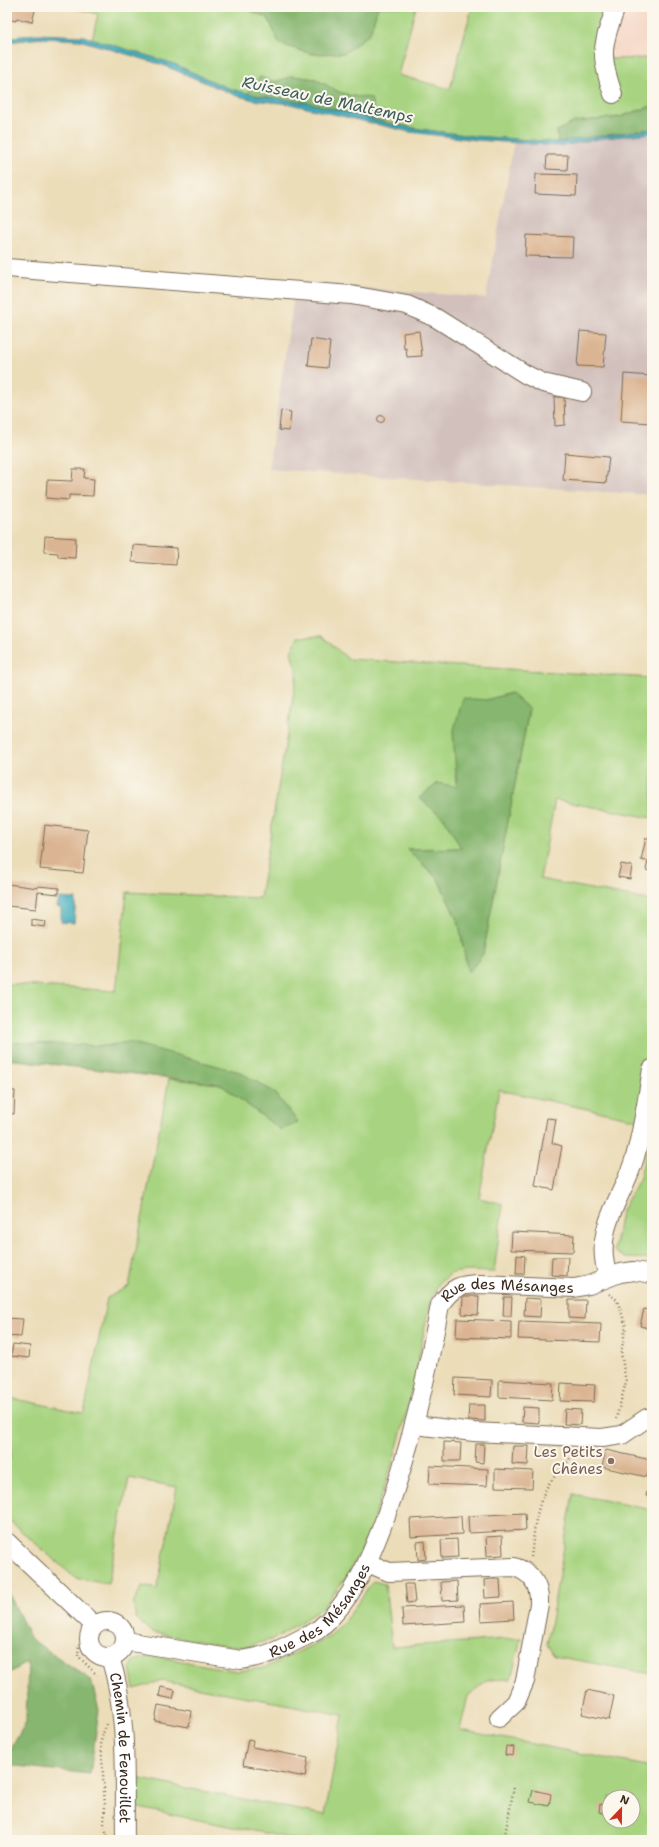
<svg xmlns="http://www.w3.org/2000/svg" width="659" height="1847" viewBox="0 0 659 1847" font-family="'Shantell Sans',sans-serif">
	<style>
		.built { fill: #f5d3c1 }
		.industrial { fill: #d1c0bc }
		.green { fill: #a8d481; stroke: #727f50; fill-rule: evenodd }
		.forest { fill: #86b66f; stroke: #607046 }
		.water { fill: #3daabc; stroke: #3c6a6d }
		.building { fill: #dbb593 }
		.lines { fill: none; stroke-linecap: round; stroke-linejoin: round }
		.minor-casing { stroke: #796954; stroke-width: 20 }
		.path { stroke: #796954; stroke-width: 2.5; stroke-dasharray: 1 3; stroke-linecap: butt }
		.minor { stroke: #fff; stroke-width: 18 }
		.education-dot { fill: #8d6e63; stroke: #fbf7ec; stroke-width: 1.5 }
		.labels { text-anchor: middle; stroke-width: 4; stroke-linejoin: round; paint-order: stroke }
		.street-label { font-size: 15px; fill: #3b2a1e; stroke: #fbf7ec }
		.education-label { font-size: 15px; fill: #785e54; stroke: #fbf7ec; text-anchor: end }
		.water-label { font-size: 16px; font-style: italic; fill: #3c5d5d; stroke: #fbf7ec }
	</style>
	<rect width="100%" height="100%" fill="#fbf7ec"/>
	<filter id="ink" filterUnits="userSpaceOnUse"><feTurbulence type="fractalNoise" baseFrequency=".025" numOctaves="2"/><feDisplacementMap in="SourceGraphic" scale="8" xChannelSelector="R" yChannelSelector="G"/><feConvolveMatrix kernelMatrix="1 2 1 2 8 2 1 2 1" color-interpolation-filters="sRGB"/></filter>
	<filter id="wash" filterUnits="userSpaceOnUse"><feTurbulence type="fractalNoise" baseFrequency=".012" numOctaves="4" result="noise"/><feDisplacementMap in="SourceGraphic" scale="16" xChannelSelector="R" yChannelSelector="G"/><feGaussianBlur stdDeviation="0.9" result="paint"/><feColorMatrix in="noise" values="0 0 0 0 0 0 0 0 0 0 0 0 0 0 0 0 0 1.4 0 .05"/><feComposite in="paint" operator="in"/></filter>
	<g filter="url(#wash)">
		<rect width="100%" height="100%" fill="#ecddb9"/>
		<!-- built -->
		<path class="built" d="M615 7H652V58L604 59Z"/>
		<!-- industrial -->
		<path class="industrial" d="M652 133V495L268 469 296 282 486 298 514 142 568 145 604 138Z"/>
		<!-- green -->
		<path class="green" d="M70 7H241L268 18 280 44 312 54 345 53 354 7H416L398 75 450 89 472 7H615L604 59 652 58V106L620 117 575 122 557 131 558 142 472 136 419 129 370 118 373 107 370 98 352 96 339 92 315 79 293 76 274 82 260 77 247 94 219 85 174 64 92 39 98 14Z
			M322 636 348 659 652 678V818L555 800 540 879 652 901V1259L625 1258 614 1251 621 1212 640 1178 652 1123 499 1090 479 1198 503 1204 494 1272 467 1271 452 1273 439 1283 430 1301 413 1387 395 1455 370 1530 349 1574 321 1609 274 1639 245 1647 218 1645 151 1632 136 1618 133 1604 142 1586 157 1589 177 1487 129 1478 108 1584 75 1578 11 1522 7 1517V1460L11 1458 10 1398 84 1413 107 1298 129 1286 169 1079 220 1084 281 1130 298 1122 274 1092 129 1042 105 1046H7V984L116 991 127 892 260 898 297 673 291 652 298 637ZM511 693 529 710 483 954 468 973 459 924 438 879 407 849 462 848 444 818 420 798 457 788 455 776 486 700Z
			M573 1494 652 1510V1674L554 1656 547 1644Z
			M373 1581 385 1584 392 1647 521 1638 511 1679 487 1680 468 1696 460 1730 652 1767V1840H299L138 1808 135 1778 325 1815 343 1715 162 1681 134 1689 130 1668 134 1661 145 1657H159L237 1671 264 1668 331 1636 350 1614ZM609 1797H633V1821H609Z"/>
		<!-- forest -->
		<path class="forest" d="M241 7H378L370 33 345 53 312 54 280 44 268 18Z
			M293 76 315 79 339 92 352 96 371 98 373 107 370 118 309 103 247 94 260 77 274 82Z
			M652 106V129L558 142 557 131 575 122 620 117Z
			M511 693 529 709 483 954 468 973 459 924 438 879 407 849 461 848 444 818 419 798 438 783 457 787 453 733 463 698 486 700Z
			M9 1042 105 1046 129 1042 240 1072 274 1092 298 1123 281 1130 220 1084 7 1059V1046Z
			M7 1590 31 1639 91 1680 99 1710 90 1774 7 1765V1756L26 1722 28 1662 7 1674Z"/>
		<!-- water -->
		<path class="water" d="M36 34 84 36 174 64 230 89 259 96 309 103 390 124 419 129 472 136 558 142 652 129V133L604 138 561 146 477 140 410 132 290 104 254 100 235 95 163 65 80 40 42 38 7 42V38Z
			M59 898 76 899 74 923 61 922V908L57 907Z"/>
		<g id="blocks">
			<!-- building -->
			<path class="building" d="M8 7H36L32 22 16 18V21L7 19Z
				M547 155H568L567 170 546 169Z
				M536 174 577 175 576 196 535 194Z
				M526 235 573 237 572 257 525 256Z
				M419 331 422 356 407 357 406 348 404 349 403 333Z
				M580 331 606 333 603 367 577 366Z
				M311 339 330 342 327 368 308 366Z
				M624 374 652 376V451H649L651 423 621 421Z
				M554 397H564L565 425 555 426Z
				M281 410 291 412 289 431 279 430Z
				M377.5 419a3.5 3.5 0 1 1 7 0a3.5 3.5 0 1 1-7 0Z
				M565 453 609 457 606 483 563 480Z
				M73 469H85L84 478 94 479 93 496 69 495V500L46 498 47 480 72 481Z
				M45 536 76 538 75 558 58 557V553L44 552Z
				M133 545 177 548 176 565 132 562Z
				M45 825 88 830 83 873 40 869Z
				M646 838 652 839V871L646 870 648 861 641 860Z
				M621 864 632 866 630 879 618 877Z
				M7 884 38 888V886L59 888V894L38 892 36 909 7 906Z
				M31 919 46 921 45 927 31 925Z
				M7 1090 15 1091 14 1114 7 1113Z
				M547 1118 556 1119 552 1143 562 1146 554 1190 535 1186Z
				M512 1232 574 1235 573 1252 511 1250Z
				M517 1255 525 1256 524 1274H516Z
				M552 1257H568L567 1276 551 1275Z
				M463 1296H479L478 1315 462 1314Z
				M504 1297H512L511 1316H503Z
				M525 1298 541 1299 540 1317 524 1316Z
				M569 1300H586L585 1319 569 1318Z
				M644 1309 652 1311V1329L640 1326Z
				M7 1318 23 1319 21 1337 7 1336Z
				M457 1319 511 1321V1339L456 1337Z
				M519 1321 601 1324 600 1342 518 1339Z
				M13 1344 30 1346 29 1358 11 1356Z
				M455 1378 492 1380 491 1397 454 1395Z
				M499 1380 553 1383 552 1400 499 1397Z
				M561 1383 595 1385 594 1402 560 1401Z
				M469 1405H485V1421L468 1420Z
				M523 1407 539 1408V1423L522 1422Z
				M565 1409 581 1410 580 1425 564 1424Z
				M444 1442 461 1443 460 1461H444Z
				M476 1444H484L483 1463 475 1462Z
				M513 1446H529L528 1465 512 1464Z
				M606 1450 651 1460 647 1477 602 1467Z
				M430 1466 488 1469 487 1486 429 1484Z
				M495 1469 533 1471 532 1488 495 1487Z
				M648 1486H652V1497L646 1496Z
				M525 1513 526 1530 469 1533 468 1516Z
				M461 1516 462 1534 411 1537 410 1519Z
				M502 1536 503 1555 487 1556 486 1537Z
				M457 1539 458 1557 442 1558 441 1540Z
				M425 1541 426 1559 418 1560 417 1542Z
				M492 1579H500L501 1597 485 1598 484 1580Z
				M457 1581 458 1600 442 1601 441 1582Z
				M405 1584H413L415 1602 407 1603Z
				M513 1602 514 1619 481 1621 480 1604Z
				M464 1605 465 1622 403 1626 402 1608Z
				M161 1687 175 1690 173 1699 159 1696Z
				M587 1690 614 1696 609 1720 582 1714Z
				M158 1705 191 1711 189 1727 155 1721Z
				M248 1739 253 1740 252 1747 308 1758 305 1777 243 1765Z
				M506 1746 514 1747 513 1756 505 1755Z
				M533 1790 551 1794 549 1806 530 1802Z
				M600 1804 609 1806 607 1814 599 1812Z"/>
		</g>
	</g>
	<g filter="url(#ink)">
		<use href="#blocks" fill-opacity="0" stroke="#796954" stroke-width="1"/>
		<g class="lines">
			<defs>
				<g id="minor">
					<path d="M613 94C599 54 602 46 616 7"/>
					<path d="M7 268 351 295 407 305 436 318 525 374 543 383 582 392"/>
					<path d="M608 1276C592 1228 623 1199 635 1157 643 1128 647 1098 652 1069"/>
					<path d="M415 1425 474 1432 602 1438 622 1435 647 1418 652 1417"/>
					<path d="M7 1542 94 1625"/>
					<path d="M368 1563 389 1572 514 1567C532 1572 540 1586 539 1604L525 1681 516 1702 499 1718"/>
					<circle cx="107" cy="1639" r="18"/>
					<path id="s1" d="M125 1641 241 1660C265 1657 279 1650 300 1639 306 1636 314 1633 319 1629 352 1601 369 1561 384 1521 410 1451 426 1379 440 1305 452 1287 460 1284 481 1284L574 1288 589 1285 620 1273 634 1271 652 1274"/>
					<path id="s2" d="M110 1657C129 1717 124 1778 125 1840"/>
				</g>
			</defs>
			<!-- minor casing -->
			<use href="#minor" class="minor-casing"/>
			<!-- path -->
			<path class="path" d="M609 1294 617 1300 626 1326 621 1353 626 1382 616 1419
				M531 1557C534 1535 535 1510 546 1489 553 1475 567 1466 574 1451
				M89 1643 79 1645 78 1656 97 1675
				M106 1724 101 1741 105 1807 104 1825 108 1838
				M504 1840 514 1787"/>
			<!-- minor -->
			<use href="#minor" class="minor"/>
		</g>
	</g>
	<!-- markers -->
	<circle class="education-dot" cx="611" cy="1461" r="4"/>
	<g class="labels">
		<!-- street labels -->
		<g class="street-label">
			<text dy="5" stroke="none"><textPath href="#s1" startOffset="627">Rue des Mésanges</textPath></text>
			<text dy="5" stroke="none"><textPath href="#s1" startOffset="215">Rue des Mésanges</textPath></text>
			<text dy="5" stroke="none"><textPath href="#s2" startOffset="92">Chemin de Fenouillet</textPath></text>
		</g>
		<!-- education labels -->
		<g class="education-label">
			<text x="603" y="1457">Les Petits<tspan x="603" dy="17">Chênes</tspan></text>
		</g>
		<!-- water labels -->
		<g class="water-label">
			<text transform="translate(328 99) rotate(12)" y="6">Ruisseau de Maltemps</text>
		</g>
	</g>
	<!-- margin -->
	<rect width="659" height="1847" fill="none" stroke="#fbf7ec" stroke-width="24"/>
	<!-- north arrow -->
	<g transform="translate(621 1809) rotate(22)"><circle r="19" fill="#fbf7ec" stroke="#aea59a"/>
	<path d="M0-3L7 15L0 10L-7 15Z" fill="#c8321e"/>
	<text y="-6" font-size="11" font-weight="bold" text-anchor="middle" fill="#3b2a1e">N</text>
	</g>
</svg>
